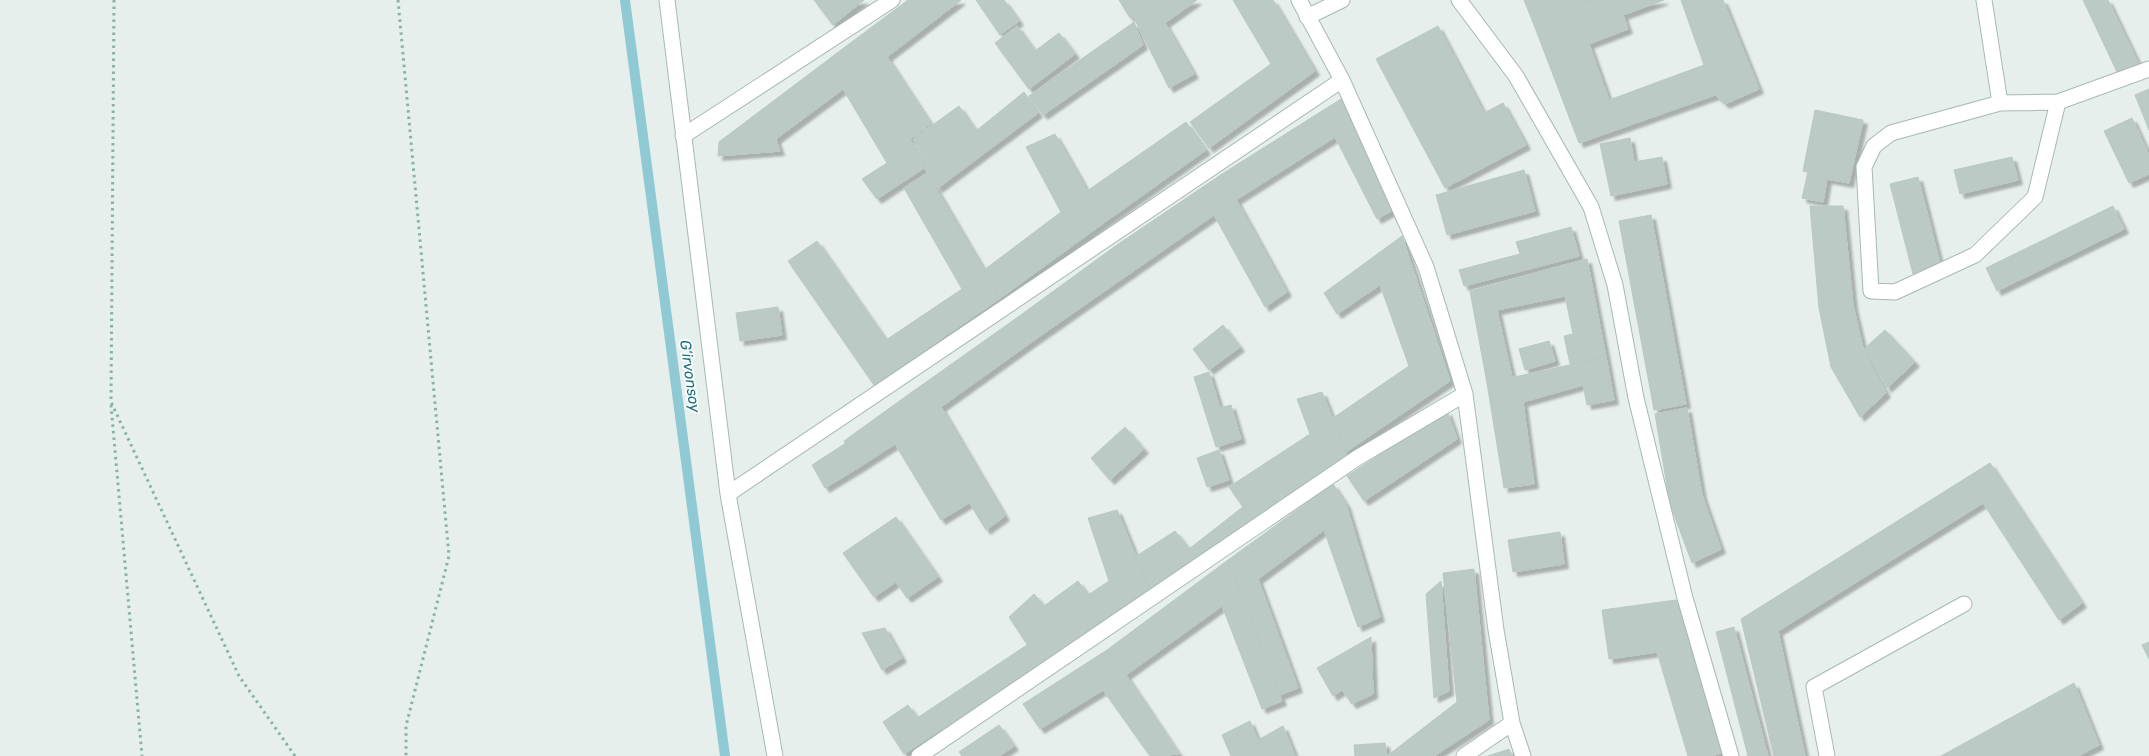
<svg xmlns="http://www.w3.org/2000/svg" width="2149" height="756" viewBox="0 0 2149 756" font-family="Rubik,sans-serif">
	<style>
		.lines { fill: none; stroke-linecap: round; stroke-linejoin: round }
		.stream { stroke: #8ec9d4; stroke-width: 10 }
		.building { fill: #bbcac4; stroke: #b8c9c2; filter: url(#shadow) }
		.minor-casing { stroke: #a8b8b2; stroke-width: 17 }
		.path { stroke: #86b3a5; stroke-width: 3; stroke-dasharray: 2.5 4; stroke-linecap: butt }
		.minor { stroke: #fff; stroke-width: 15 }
		.labels { text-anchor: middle; stroke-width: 4; stroke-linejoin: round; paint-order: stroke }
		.water-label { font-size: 15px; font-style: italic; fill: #1c6f80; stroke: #f7fbf9 }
	</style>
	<defs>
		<filter id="shadow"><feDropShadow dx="4.5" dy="4.5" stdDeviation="1" flood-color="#0004"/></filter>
	</defs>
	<rect width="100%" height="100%" fill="#e6efeb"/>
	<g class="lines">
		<!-- stream -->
		<path class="stream" d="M625 0 725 756"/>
	</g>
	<!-- building -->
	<path class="building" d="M814 0H864L833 25Z
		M908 0H961L887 57 931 124 910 139 849 44Z
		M976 0H1004L1019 21 1000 35Z
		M1119 0H1156L1130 18Z
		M1156 0H1197L1165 23 1194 74 1169 88 1133 16Z
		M1233 0H1273L1315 71 1209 148 1190 122 1271 64Z
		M1524 0H1590L1534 25Z
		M1590 0H1664L1623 15 1628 29 1589 44 1609 100 1704 65 1681 0H1723L1759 89 1725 104 1715 95 1579 143 1534 25Z
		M2083 0H2108L2139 65 2118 74Z
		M1134 22 1143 45 1043 115 1029 96Z
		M1017 26 1035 51 1059 33 1075 54 1029 89 995 43Z
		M1438 26 1484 113 1503 103 1526 145 1445 188 1376 59Z
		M849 44 927 166 877 199 862 179 887 163 843 89 776 139 780 151 718 156 719 142Z
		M2149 89V130L2135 95Z
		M1024 92 1038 113 938 188 925 169 929 166 913 139 959 106 976 131Z
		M1341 99 1397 208 1377 219 1335 137 1236 200 1222 174Z
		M1815 110 1863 120 1849 183 1827 179 1823 202 1802 198 1808 172 1803 171Z
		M2132 118 2149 155V174L2129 183 2104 131Z
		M1186 122 1206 150 1105 222 1087 191Z
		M1055 134 1105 222 999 299 984 270 1061 212 1026 147Z
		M1630 138 1634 162 1662 157 1667 184 1611 196 1600 144Z
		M2012 157 2018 180 1960 194 1954 170Z
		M1524 170 1535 211 1447 235 1436 195Z
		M927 173 984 270 999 299 874 385 788 261 817 241 886 340 962 289 904 188Z
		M1222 174 1287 292 1265 307 1214 215 1129 274 1114 247Z
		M1918 177 1941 267 1913 274 1890 184Z
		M1810 206H1843L1853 305 1863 348 1886 393 1860 417 1831 367 1819 308Z
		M2113 206 2124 229 1997 291 1986 268Z
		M1651 215 1686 404 1654 410 1619 221Z
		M1571 227 1579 256 1464 286 1459 270 1520 254 1516 242Z
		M1402 236 1450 381 1346 452 1333 418 1409 366 1380 285 1337 314 1324 293Z
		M1114 247 1129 274 1033 341 1018 317Z
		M1587 259 1606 357 1570 364 1564 336 1573 334 1565 296 1497 310 1512 377 1487 383 1470 291Z
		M778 307 782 335 740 341 736 313Z
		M1018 317 1033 341 941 407 1005 516 986 530 905 397Z
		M1223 325 1240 347 1209 370 1193 349Z
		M1885 330 1915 362 1887 388 1865 348Z
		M1549 341 1555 361 1525 370 1519 349Z
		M1606 357 1614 400 1587 405 1583 385 1523 402 1534 484 1504 488 1487 383Z
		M1209 372 1220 408 1231 405 1241 439 1216 447 1194 377Z
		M1322 392 1347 455 1254 523 1229 487 1310 434 1297 399Z
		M905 397 969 503 941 520 895 444 861 466 844 441Z
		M1687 408 1702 495 1721 549 1692 563 1670 504 1655 414Z
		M1447 411 1457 439 1364 501 1347 476Z
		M1125 427 1144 449 1110 480 1091 458Z
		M846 443 861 466 825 488 812 465Z
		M1219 450 1229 480 1207 487 1197 458Z
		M1990 463 2082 603 2059 620 1983 503 1778 631 1805 756H1774L1741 619Z
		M1333 484 1346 504 1380 617 1358 627 1324 530 1258 579 1298 688 1280 695 1228 560Z
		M1244 506 1254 523 1150 591 1135 557 1175 531 1189 549Z
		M1117 510 1150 591 1040 664 1009 617 1034 594 1044 606 1078 581 1088 595 1109 581 1088 518Z
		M896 517 938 577 907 598 896 582 874 597 843 553Z
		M1560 532 1564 564 1513 572 1508 540Z
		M1228 560 1282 701 1262 709 1222 606 1126 675 1107 650Z
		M1474 569 1489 720 1434 756H1387L1457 702 1443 573Z
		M1441 581 1449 691 1434 698 1426 594Z
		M1676 600 1721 753 1712 756H1688L1657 652 1609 659 1602 610Z
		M1734 627 1768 756H1748L1716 632Z
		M885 628 902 658 882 670 862 633Z
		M1371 637 1373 694 1352 704 1342 690 1333 696 1317 668Z
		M2149 642V659L2142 645Z
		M1027 645 1040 664 904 754 883 722 908 705 917 718Z
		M1107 650 1126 675 1179 754 1150 756 1103 690 1040 729 1023 704Z
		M2074 683 2099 745 2078 756H1941Z
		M1250 721 1264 756H1231L1222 735Z
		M999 725 1014 746 999 756H962L959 752Z
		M1283 726 1295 756H1264L1258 740Z
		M1385 743 1387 756H1355L1354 745Z
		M1509 749 1512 756H1488Z"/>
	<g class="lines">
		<defs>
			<path id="minor" d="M667 0 728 494 775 756
				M1299 0 1342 80 1426 267 1465 394 1496 630 1512 723 1523 756
				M1459 0 1516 76 1591 207 1615 285 1636 398 1685 598 1731 756
				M1984 0 2000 103
				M1307 17 1342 0
				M2058 102 2035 197 1975 255 1895 292 1871 291 1864 167 1874 146 1891 133 2000 103 2058 102 2149 69
				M683 136 892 0
				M728 494 1342 80
				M919 756 1357 458 1465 394
				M1464 756 1512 723
				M1827 756 1814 687 1964 604"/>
		</defs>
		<!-- minor casing -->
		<use href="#minor" class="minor-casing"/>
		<!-- path -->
		<path class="path" d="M114 0 111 402 239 676 295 756
			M398 0 449 556 406 726V756
			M111 405 142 756"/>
		<!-- minor -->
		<use href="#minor" class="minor"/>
	</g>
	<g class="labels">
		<!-- water labels -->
		<g class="water-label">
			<text transform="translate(690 376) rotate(82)" y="5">G‘irvonsoy</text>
		</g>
	</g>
</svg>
